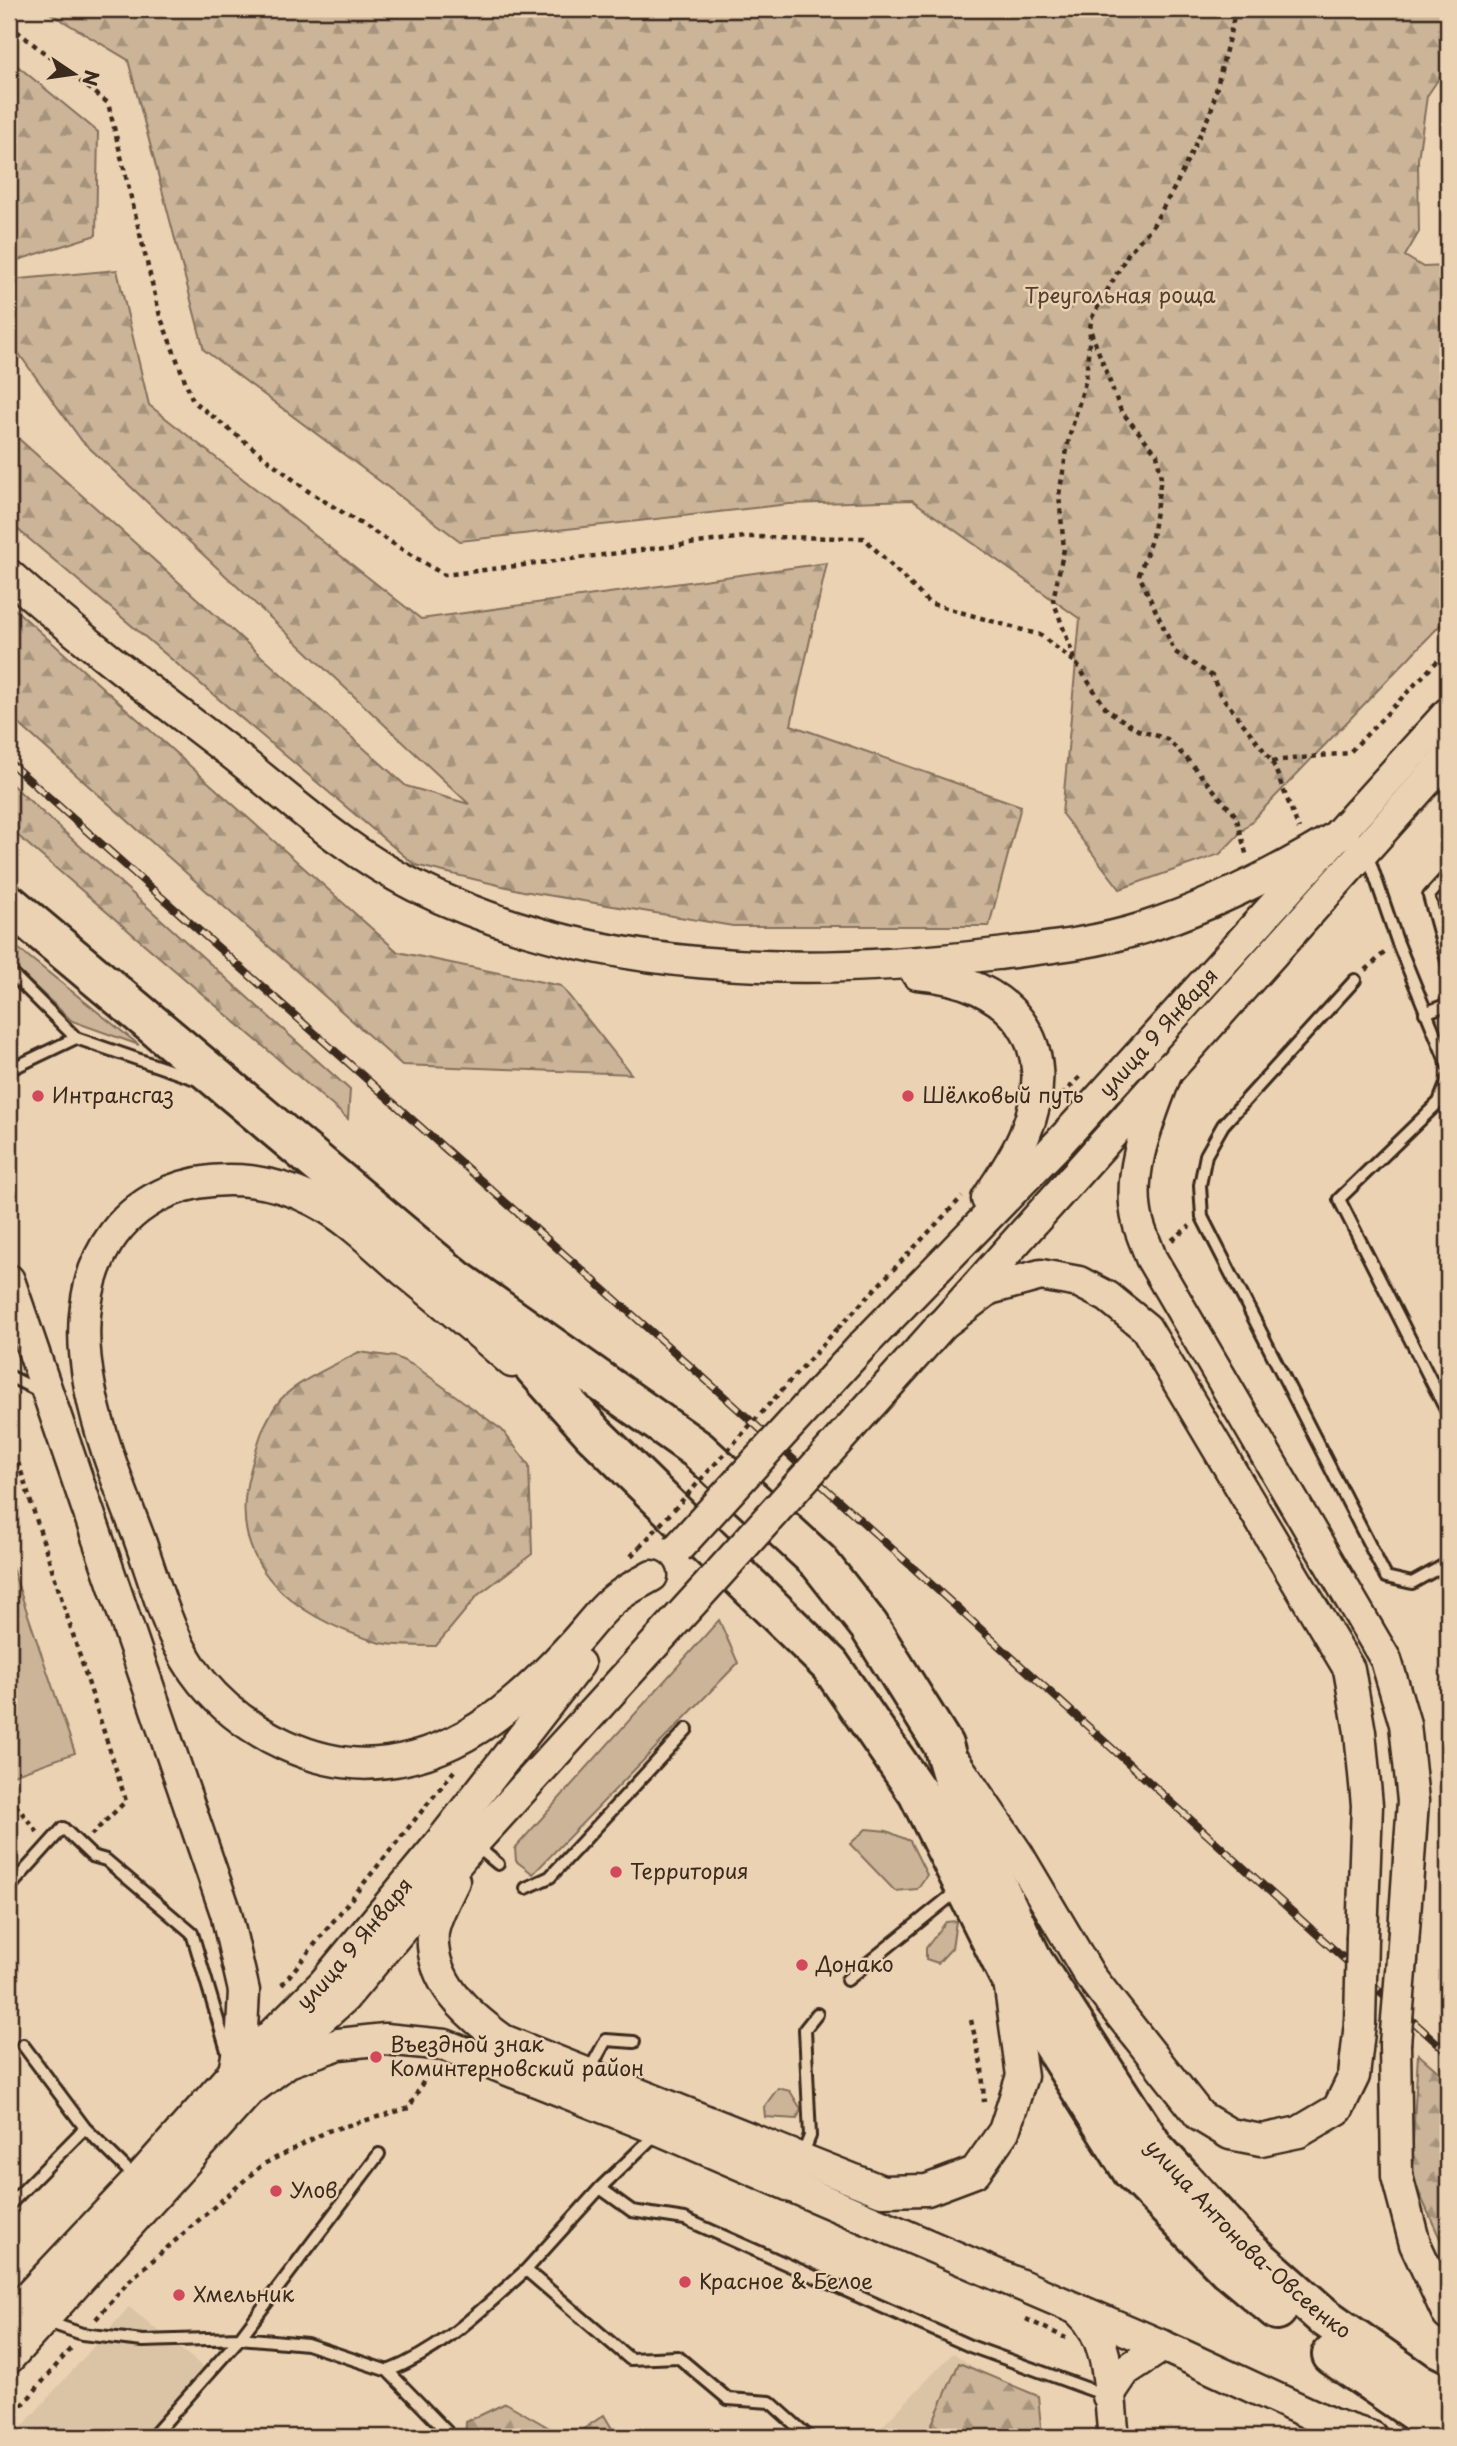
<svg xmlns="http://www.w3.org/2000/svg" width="1457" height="2446" viewBox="0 0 1457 2446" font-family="'Playpen Sans',sans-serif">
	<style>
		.built { fill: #dbc3a6 }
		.grass { fill: #cbb498; stroke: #836f5b; stroke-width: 2 }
		.forest { fill: url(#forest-firs); stroke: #836f5b; stroke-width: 2 }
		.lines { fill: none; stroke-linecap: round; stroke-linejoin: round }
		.lane-casing { stroke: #3b2a1e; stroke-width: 16 }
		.secondary-casing { stroke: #3b2a1e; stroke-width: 35 }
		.highway-casing { stroke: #3b2a1e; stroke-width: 44 }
		.path { stroke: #3b2a1e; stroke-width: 4.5; stroke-dasharray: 5 5; stroke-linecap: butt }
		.lane { stroke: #ebd2b3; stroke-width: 10 }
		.secondary { stroke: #ebd2b3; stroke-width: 30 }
		.highway { stroke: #ebd2b3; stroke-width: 38 }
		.rail-casing { stroke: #3b2a1e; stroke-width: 8 }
		.rail { stroke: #ebd2b3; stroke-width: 5; stroke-dasharray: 16; stroke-linecap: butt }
		.secondary-bridge-casing { stroke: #3b2a1e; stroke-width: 35; stroke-linecap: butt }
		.path-bridge { stroke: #3b2a1e; stroke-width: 4.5; stroke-dasharray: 5 5; stroke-linecap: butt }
		.secondary-bridge { stroke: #ebd2b3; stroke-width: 30 }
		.poi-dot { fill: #d1495b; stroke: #ebd2b3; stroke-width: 2.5 }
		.labels { text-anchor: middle; stroke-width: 5; stroke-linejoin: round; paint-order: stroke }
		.park-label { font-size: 21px; fill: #513f30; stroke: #ebd2b3 }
		.street-label { font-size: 21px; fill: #3b2a1e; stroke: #ebd2b3 }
		.poi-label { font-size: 21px; fill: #3b2a1e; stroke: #ebd2b3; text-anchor: start }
	</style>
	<defs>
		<pattern id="forest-firs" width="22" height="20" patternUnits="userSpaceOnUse" patternTransform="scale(1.75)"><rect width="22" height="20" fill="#cbb498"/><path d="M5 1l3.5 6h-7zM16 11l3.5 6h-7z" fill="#a6937b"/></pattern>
	</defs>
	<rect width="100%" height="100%" fill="#ebd2b3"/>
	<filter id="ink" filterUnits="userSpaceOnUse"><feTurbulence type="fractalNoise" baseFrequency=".0143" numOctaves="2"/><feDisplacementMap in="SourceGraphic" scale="14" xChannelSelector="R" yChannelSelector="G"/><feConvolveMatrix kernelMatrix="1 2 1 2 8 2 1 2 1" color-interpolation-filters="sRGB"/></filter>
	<g filter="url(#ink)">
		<!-- built -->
		<path class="built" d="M129 2307 208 2371 149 2437H13Z
			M953 2353 1031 2407 1035 2437H872Z"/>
		<!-- grass -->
		<path class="grass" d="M9 941 139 1045 72 1021 9 962Z
			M9 1559 75 1753 13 1775 9 1764Z
			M719 1620 738 1663 533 1874 516 1861 515 1848Z
			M866 1829 887 1831 910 1841 927 1875 917 1889 895 1891 850 1844Z
			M956 1921 952 1948 938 1963 926 1959V1948L946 1922Z
			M778 2088 790 2091 801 2109 797 2119 765 2117 764 2107Z"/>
		<!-- forest -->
		<path class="forest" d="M43 9H1448V65L1427 96 1418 159 1419 232 1405 256 1423 267 1448 266V617L1220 854 1120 889 1062 814 1080 619 912 500 789 504 460 541 204 350 128 60Z
			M9 59 98 132 96 235 12 262H9Z
			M117 270 149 405 421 619 827 563 791 725 1021 806 989 926H733L523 891 415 865 9 522V430L406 786 469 804 82 441 9 340V280Z
			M9 604 398 952 561 986 631 1074 402 1065 9 715Z
			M9 782 350 1090 348 1119 9 828Z
			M359 1352 396 1357 415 1366 502 1430 529 1465 532 1554 478 1595 436 1646C418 1645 394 1647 377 1642 295 1617 224 1566 250 1472 257 1445 263 1421 281 1399 297 1381 337 1364 359 1352Z
			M1418 2054 1448 2080V2256L1411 2175Z
			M959 2363 1038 2396 1042 2437H926Z
			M506 2403 565 2437H465L466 2422Z
			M604 2415 617 2437H572Z"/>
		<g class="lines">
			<defs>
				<path id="lane" d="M1367 853 1397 941 1448 1066
					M1448 875 1429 896 1448 965
					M9 971 76 1038 195 1079
					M1355 980 1223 1125 1206 1155 1200 1185 1202 1217 1386 1577 1412 1583 1448 1563
					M1425 1013 1448 1004
					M9 1070 76 1038
					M1448 1079 1439 1102 1339 1199 1448 1414
					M9 1376 41 1392
					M476 1846 498 1864
					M9 1888 63 1828 92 1856 106 1860 192 1933 228 2054
					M526 1888 550 1877 687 1729
					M847 1980 957 1891
					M23 2045 85 2128 136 2178
					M589 2071 606 2040 634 2042
					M658 2132 600 2188 526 2270 630 2359 678 2357 728 2399 770 2402 809 2437
					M802 2156 810 2136 805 2029 817 2014
					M600 2188 632 2211 685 2219 970 2346 1108 2396
					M9 2205 85 2128
					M45 2321 82 2334 143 2341 240 2338 307 2344 388 2371 452 2437
					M388 2371C444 2349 482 2309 526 2270
					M152 2437 240 2338 379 2154"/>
				<g id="secondary">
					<path d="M9 575C81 640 158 697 235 756 293 802 348 853 415 886 594 975 804 978 997 954 1046 948 1096 943 1143 928 1214 905 1281 871 1344 832"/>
					<path d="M917 974C1010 981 1063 1042 1025 1134 1016 1157 1000 1178 987 1199"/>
					<path d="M1168 1069C1151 1116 1125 1171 1138 1222 1141 1234 1147 1246 1151 1258L1386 1660 1405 1724 1413 1801 1402 1959"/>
					<path d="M9 1280 226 1913 244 1991 242 2029 234 2072"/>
					<path d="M940 1326 989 1289 1041 1275 1079 1282 1108 1297 1146 1328 1349 1669 1360 1732 1367 1805 1362 1937"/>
					<path id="s1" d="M863 1345 1061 1141 1448 713"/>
					<path d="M512 1362C476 1330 440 1300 403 1270 374 1245 349 1219 315 1201 218 1152 100 1189 86 1306 82 1333 85 1362 90 1388 100 1439 121 1490 139 1538 156 1585 170 1643 202 1682 244 1733 320 1772 388 1762 465 1752 523 1699 573 1644 588 1628 602 1607 620 1595 629 1588 642 1582 652 1576"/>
					<path d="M892 1381 1448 757"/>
					<path d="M957 1765 1017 1853 1090 1976 1200 2116 1230 2134 1261 2140 1299 2132 1338 2109 1354 2076 1360 2023"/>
					<path d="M454 1881C447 1896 435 1916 433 1932 429 1981 467 2014 503 2040L882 2191 927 2190 975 2172 1004 2131 1022 2076 1009 1981"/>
					<path d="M1395 2044 1397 2176 1415 2244 1448 2315"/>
					<path d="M248 2092 288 2062 339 2044 385 2039 445 2045 660 2130 1163 2346 1332 2424 1372 2437"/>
					<path d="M1079 2311C1113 2341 1108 2395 1114 2437"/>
					<path id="s2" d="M9 2317 138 2180 234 2072 323 1984 435 1849 579 1664"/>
					<path d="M9 2358 287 2049 344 1998 473 1844 712 1581"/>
					<path d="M1108 2396 1125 2371 1163 2346"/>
				</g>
				<g id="highway">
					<path id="s3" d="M9 904 457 1280 698 1450 819 1562 869 1626 943 1745 964 1816 1033 1961 1154 2148 1244 2246 1323 2316 1418 2383 1448 2398"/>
					<path d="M500 1329 594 1434 830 1665 918 1793 1008 1974 1132 2171 1228 2269 1277 2310"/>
					<path d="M1332 2355 1448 2434"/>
				</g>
			</defs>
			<!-- lane casing -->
			<use href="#lane" class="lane-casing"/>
			<!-- secondary casing -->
			<use href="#secondary" class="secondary-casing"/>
			<!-- highway casing -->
			<use href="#highway" class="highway-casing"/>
			<!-- path -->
			<path class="path" d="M1236 9 1211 111 1176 185 1152 227 1129 252 1091 319 1086 379 1069 438 1059 495 1064 549 1053 600 1076 663 1107 710 1138 730 1167 739 1187 759 1236 816 1247 857
				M9 25 108 103 160 316 193 401 308 491 444 575 745 537 864 538 929 603 1040 635 1076 663
				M1091 332 1121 411 1157 454 1161 478 1152 537 1139 575 1175 652 1212 676 1220 694 1272 761 1299 829
				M1272 761 1349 753 1448 650
				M1366 970 1385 952
				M1062 1095 1083 1074
				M1172 1240 1190 1226
				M838 1328 962 1197
				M18 1462 126 1801 91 1835
				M631 1556 640 1547
				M9 1797 39 1834
				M282 1985 454 1771
				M971 2020 982 2068 984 2102
				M96 2319 129 2281 262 2165 328 2131 409 2108 431 2067
				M1026 2319 1066 2338
				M9 2421 72 2347"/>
			<!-- lane -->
			<use href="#lane" class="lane"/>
			<!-- secondary -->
			<use href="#secondary" class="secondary"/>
			<!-- highway -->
			<use href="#highway" class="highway"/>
			<defs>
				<path id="rail" d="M9 762 706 1380 1448 2053"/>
			</defs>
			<!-- rail casing -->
			<use href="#rail" class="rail-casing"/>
			<!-- rail -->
			<use href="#rail" class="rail"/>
			<defs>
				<path id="secondary-bridge" d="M677 1549 863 1345
					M712 1581 892 1381
					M1360 2023 1362 1937
					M1395 2044 1402 1959"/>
			</defs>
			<!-- secondary-bridge casing -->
			<use href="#secondary-bridge" class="secondary-bridge-casing"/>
			<!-- path-bridge -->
			<path class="path-bridge" d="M640 1547 838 1328"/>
			<!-- secondary-bridge -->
			<use href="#secondary-bridge" class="secondary-bridge"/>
		</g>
	</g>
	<!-- markers -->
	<g class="poi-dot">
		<circle cx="38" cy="1096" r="7"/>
		<circle cx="908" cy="1096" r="7"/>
		<circle cx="616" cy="1872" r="7"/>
		<circle cx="802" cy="1965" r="7"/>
		<circle cx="376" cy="2057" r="7"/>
		<circle cx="276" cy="2191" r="7"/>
		<circle cx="685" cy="2282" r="7"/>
		<circle cx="179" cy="2295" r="7"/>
	</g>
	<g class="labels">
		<!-- park labels -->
		<g class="park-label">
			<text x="1120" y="303">Треугольная роща</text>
		</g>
		<!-- street labels -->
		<g class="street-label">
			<text dy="7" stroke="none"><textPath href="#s1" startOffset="430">улица 9 Января</textPath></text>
			<text dy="7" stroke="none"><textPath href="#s2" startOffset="509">улица 9 Января</textPath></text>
			<text dy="7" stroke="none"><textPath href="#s3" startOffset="1855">улица Антонова-Овсеенко</textPath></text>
		</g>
		<!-- poi labels -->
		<g class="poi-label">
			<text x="52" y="1103">Интрансгаз</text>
			<text x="922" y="1103">Шёлковый путь</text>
			<text x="630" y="1879">Территория</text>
			<text x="816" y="1972">Донако</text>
			<text x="390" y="2052">Въездной знак<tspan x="390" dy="24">Коминтерновский район</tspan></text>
			<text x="290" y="2198">Улов</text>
			<text x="699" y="2289">Красное &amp; Белое</text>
			<text x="193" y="2302">Хмельник</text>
		</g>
	</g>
	<!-- margin -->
	<rect width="1457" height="2446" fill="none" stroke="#ebd2b3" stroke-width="35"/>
	<rect x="18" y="18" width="1422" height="2411" fill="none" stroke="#3b2a1e" stroke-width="2.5" filter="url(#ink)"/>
	<!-- north arrow -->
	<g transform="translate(74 74) rotate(103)" stroke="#ebd2b3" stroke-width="5" paint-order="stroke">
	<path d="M0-5L12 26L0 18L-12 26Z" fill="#3b2a1e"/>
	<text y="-10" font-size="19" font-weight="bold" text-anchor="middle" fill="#3b2a1e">N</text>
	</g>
</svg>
